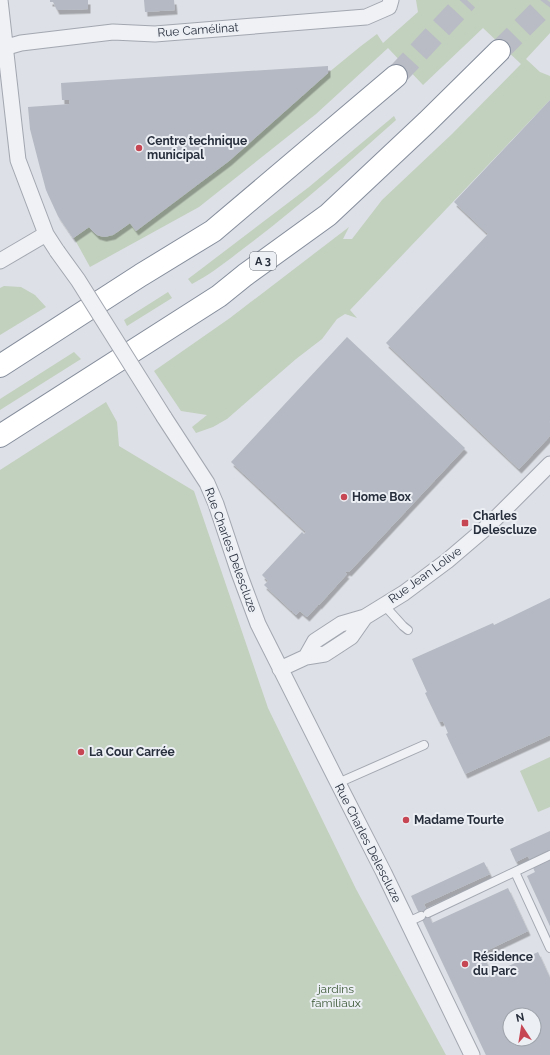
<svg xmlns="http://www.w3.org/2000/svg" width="550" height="1055" viewBox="0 0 550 1055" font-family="Raleway,sans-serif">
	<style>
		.green { fill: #c2d0be }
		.building { fill: #b4b9c3; fill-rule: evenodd; filter: url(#shadow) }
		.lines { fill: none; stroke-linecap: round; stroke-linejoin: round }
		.highway-tunnel { stroke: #b9bcc4; stroke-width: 22; stroke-dasharray: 22 11; stroke-linecap: butt }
		.lane-casing { stroke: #a3a7b0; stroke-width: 10 }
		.street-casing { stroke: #a3a7b0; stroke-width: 17 }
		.highway-casing { stroke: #858d9c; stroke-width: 24 }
		.lane { stroke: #eff1f5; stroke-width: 8 }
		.street { stroke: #eff1f5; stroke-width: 15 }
		.highway { stroke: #fff; stroke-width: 22 }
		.street-bridge-casing { stroke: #a3a7b0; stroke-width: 17; stroke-linecap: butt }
		.street-bridge { stroke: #eff1f5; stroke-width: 15 }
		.poi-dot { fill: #c74653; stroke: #eceff4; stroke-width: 1.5 }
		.labels { text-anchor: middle; stroke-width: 4; stroke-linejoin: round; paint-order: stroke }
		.shield { fill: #eceff4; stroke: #626873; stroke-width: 1 }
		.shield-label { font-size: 11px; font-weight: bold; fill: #272e3c }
		.street-label { font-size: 12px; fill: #272e3c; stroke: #eceff4 }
		.poi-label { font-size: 12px; font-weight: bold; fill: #272e3c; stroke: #eceff4; text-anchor: start }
		.park-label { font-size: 12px; fill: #3a5735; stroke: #eceff4 }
	</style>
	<defs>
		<filter id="shadow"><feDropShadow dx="2.5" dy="4.5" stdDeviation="0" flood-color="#0004"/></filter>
	</defs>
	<rect width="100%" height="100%" fill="#dde0e6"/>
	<!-- green -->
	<path class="green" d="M416 0H550V33L526 59 540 72 550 76V100L350 310 357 318 345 314 337 319 322 339 296 359 227 419 213 427 196 433 192 427 207 415 181 411 154 371 230 318 349 227 343 239H352L382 200 452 134 521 64 483 28 423 85 388 48 316 114 199 207 90 267 74 238 89 227C102 246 117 233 130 223L136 231 229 161 328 73 361 46 377 34 383 43 418 12Z
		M394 116 396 120C349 162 302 204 252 242 232 257 213 273 192 284L188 279 309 187Z
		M4 286 21 287 35 295 46 307 0 335V288Z
		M168 292 172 298 127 326 124 320Z
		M74 352 81 359 0 410V399Z
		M106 402 117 422 119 446 194 491 268 708 356 889 446 1055H0V470Z
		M550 757V807L538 812 520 771Z"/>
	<!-- building -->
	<path class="building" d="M50 0H88V9L57 10 53 2H50Z
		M144 0H174L175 10 145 12Z
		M328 66V73L229 161 136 231 130 223 113 235 104 237 97 235 89 227 73 238 58 216 46 190 39 164 30 129 28 107 70 104 69 100H62L61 83Z
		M550 100V421L549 422 550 423V436L519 469 386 343 488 234 454 202Z
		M347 337 465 448 349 572 347 571 345 573 347 574 319 605V604L307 617 300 611 296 615 264 585 268 581 262 575 302 532 304 534 306 532 231 462Z
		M550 598V735L465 774 446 734 448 733 443 721 439 722 425 693 427 692 412 659 493 623 494 625Z
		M550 831V926L527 876 535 872 528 856 516 862 510 849Z
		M484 862 490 874 424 904 432 923 508 888 528 931 482 953 492 974 538 952 550 978V1055H486L411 896ZM510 1015H534V1039H510Z"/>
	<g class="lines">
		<!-- highway-tunnel -->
		<path class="highway-tunnel" d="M499 51 538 12 547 0
			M396 76 467 0"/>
		<defs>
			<path id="lane" d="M384 605 403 626 408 630
				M338 783 424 745
				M515 872 550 948
				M428 913 550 855
				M408 922 421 916"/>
			<path id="street" d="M0 0 18 160 46 234 57 251
				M0 49 21 43 113 32 155 34 366 17 389 7 391 0
				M0 261 46 234
				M164 417 207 483 216 504 239 573 258 624 338 783 384 873 472 1055
				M306 657 315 641 341 624 365 617 404 593 447 561 488 526 550 464
				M280 669 306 657 325 654 351 637 365 617"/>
			<path id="highway" d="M0 366 141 275 213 231 396 76
				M0 436 219 296 245 275 328 215 427 122 499 51"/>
		</defs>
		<!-- lane casing -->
		<use href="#lane" class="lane-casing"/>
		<!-- street casing -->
		<use href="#street" class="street-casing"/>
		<!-- highway casing -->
		<use href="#highway" class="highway-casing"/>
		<!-- lane -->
		<use href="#lane" class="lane"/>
		<!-- street -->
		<use href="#street" class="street"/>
		<!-- highway -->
		<use href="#highway" class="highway"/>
		<defs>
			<path id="street-bridge" d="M57 251 78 280 164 417"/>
		</defs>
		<!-- street-bridge casing -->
		<use href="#street-bridge" class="street-bridge-casing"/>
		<!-- street-bridge -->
		<use href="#street-bridge" class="street-bridge"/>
	</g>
	<!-- markers -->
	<g class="poi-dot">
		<circle cx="139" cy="148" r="4"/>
		<circle cx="344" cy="497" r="4"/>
		<rect x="461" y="519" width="8" height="8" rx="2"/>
		<circle cx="81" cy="752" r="4"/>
		<circle cx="406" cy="820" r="4"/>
		<circle cx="465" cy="964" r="4"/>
	</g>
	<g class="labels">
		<!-- shield labels -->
		<rect class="shield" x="250" y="252" width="26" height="18" rx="3"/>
		<g class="shield-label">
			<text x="263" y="265">A 3</text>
		</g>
		<!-- street labels -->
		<g class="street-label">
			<text transform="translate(198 30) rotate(-4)" y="4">Rue Camélinat</text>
			<text transform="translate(231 550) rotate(70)" y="4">Rue Charles Delescluze</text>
			<text transform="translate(425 575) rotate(-36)" y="4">Rue Jean Lolive</text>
			<text transform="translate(368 843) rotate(63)" y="4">Rue Charles Delescluze</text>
		</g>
		<!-- poi labels -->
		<g class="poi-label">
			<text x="147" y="145">Centre technique<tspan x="147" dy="14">municipal</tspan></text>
			<text x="352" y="501">Home Box</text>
			<text x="473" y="520">Charles<tspan x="473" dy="14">Delescluze</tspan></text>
			<text x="89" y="756">La Cour Carrée</text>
			<text x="414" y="824">Madame Tourte</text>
			<text x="473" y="961">Résidence<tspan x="473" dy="14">du Parc</tspan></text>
		</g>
		<!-- park labels -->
		<g class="park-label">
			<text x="336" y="993">jardins<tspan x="336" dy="14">familiaux</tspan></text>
		</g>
	</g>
	<!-- north arrow -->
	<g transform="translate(522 1027) rotate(348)"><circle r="19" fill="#eceff4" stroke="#9da2aa"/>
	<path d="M0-3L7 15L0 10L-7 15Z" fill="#c74653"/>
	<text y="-6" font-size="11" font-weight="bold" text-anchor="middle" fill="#272e3c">N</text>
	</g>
</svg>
